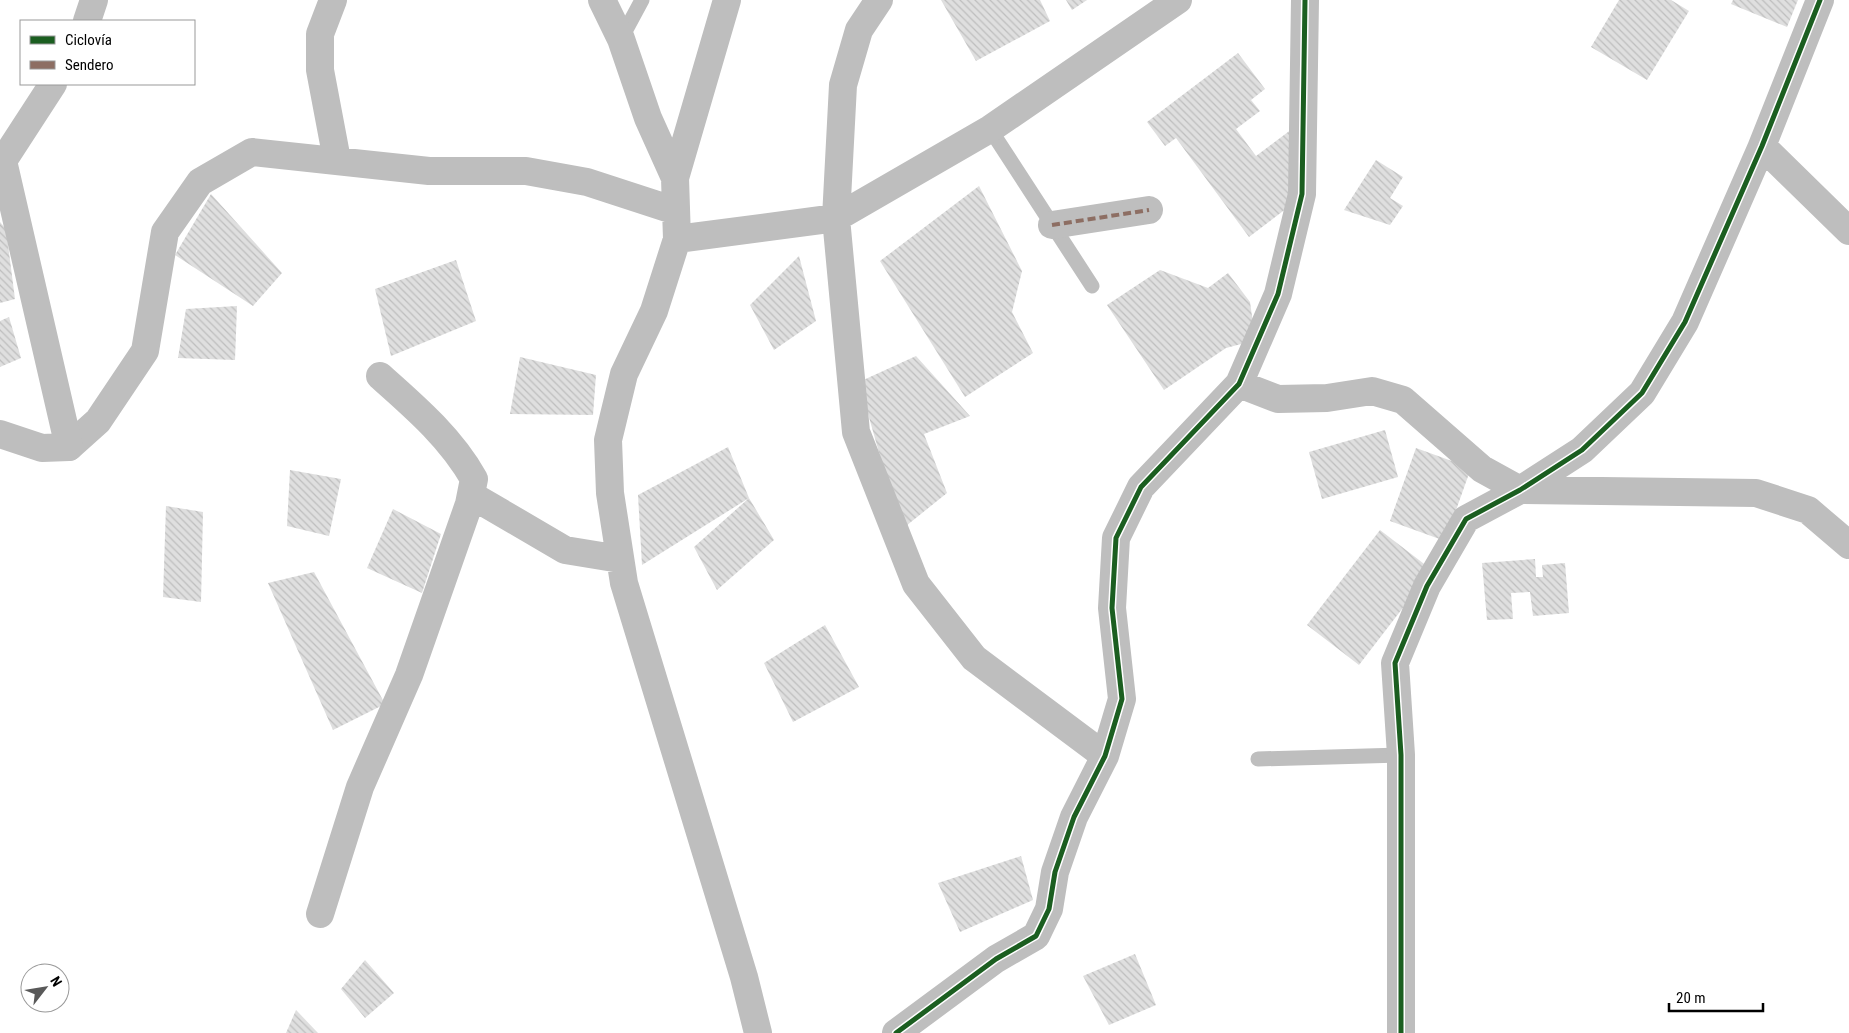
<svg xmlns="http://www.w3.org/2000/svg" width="1849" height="1033" viewBox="0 0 1849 1033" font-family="'Roboto Condensed',sans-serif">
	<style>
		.building { fill: url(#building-back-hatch) }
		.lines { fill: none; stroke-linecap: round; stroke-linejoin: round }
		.service { stroke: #bebebe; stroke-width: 15 }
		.minor { stroke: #bebebe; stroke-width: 28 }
		.tertiary { stroke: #bebebe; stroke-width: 28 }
		.quiet { stroke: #8d6e63; stroke-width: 4; stroke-dasharray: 8 4; stroke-linecap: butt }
		.cycleway-casing { stroke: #fff; stroke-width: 8 }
		.cycleway { stroke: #1b5e20; stroke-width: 5 }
	</style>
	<defs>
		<pattern id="building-back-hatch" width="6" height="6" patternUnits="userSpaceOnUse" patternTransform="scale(1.25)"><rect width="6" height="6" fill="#dfdfdf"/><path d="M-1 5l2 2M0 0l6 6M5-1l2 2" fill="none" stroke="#bebebe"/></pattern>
	</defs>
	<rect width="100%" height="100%" fill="#fff"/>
	<!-- building -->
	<path class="building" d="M941 0H1040L1050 21 976 61Z
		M1066 0H1087L1072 10Z
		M1619 0H1671L1689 11 1647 80 1591 47Z
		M1733 0H1798L1787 27 1731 4Z
		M1238 53 1265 89 1251 100 1260 111 1236 129 1256 156 1292 129 1291 205 1249 237 1176 138 1165 146 1147 122Z
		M1376 160 1403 177 1390 198 1403 206 1390 225 1344 210Z
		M979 186 1022 271 1012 312 1033 353 965 397 880 261Z
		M211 194 282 273 253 306 175 255Z
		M0 222 6 229 15 299 0 303Z
		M799 256 816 321 774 350 750 305Z
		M456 260 476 321 391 356 375 289Z
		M1160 270 1208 288 1228 273 1250 302 1253 323 1245 343 1226 348 1164 390 1107 305Z
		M237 306 235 360 178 358 186 309Z
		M9 317 21 358 0 367V321Z
		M916 356 970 416 924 434 947 493 901 530 859 382Z
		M520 357 596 375 593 415 510 414Z
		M1385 430 1398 477 1322 499 1309 452Z
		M728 447 749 498 642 565 638 495Z
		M1416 448 1471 468 1445 541 1390 521Z
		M290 470 341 479 329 536 287 526Z
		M749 498 774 540 717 590 694 547Z
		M166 506 203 512 201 602 163 597Z
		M393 509 441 534 422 593 367 568Z
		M1380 530 1432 570 1359 665 1307 625Z
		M1535 559 1536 577H1543L1542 565 1565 563 1569 613 1533 616 1530 592 1511 593 1513 619 1487 620 1482 563Z
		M314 572 385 704 333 730 268 583Z
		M825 625 859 687 793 722 764 663Z
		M1021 856 1033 900 960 932 938 883Z
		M1135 954 1156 1005 1109 1025 1083 976Z
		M365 960 394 993 365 1018 341 989Z
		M296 1010 318 1033H286Z"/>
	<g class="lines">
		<!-- service -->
		<path class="service" d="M621 39 642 0
			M990 129 1092 286
			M1258 759 1401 755"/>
		<!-- minor -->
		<path class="minor" d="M333 0 320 34V70L337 160
			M602 0 621 39 648 118 675 178
			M727 0 675 178 677 239 654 311 624 374 608 440 610 493 624 583 744 977 758 1033
			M879 0 859 30 843 85 836 218 856 432 916 584 974 658 1105 756
			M1762 146 1849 231
			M1052 225 1149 210
			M677 239 836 218 990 129 1178 0
			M1239 384 1278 399 1327 398 1372 391 1403 400 1482 469 1520 490 1756 493 1808 510 1849 545
			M69 447 98 421 145 351 165 232 200 182 252 152 429 171H526L587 182 676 211
			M471 495 565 550 620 559
			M320 914 360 787 409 675 469 504 474 479C451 438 415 407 380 376
			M896 1033 996 959 1036 936 1049 909 1055 872 1074 817 1105 756 1122 699 1112 608 1116 538 1141 487 1239 384 1278 294 1302 194 1305 0
			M1401 1033V755L1395 663 1427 586 1466 519 1520 490 1582 450 1642 393 1685 322 1762 146 1820 0"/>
		<!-- tertiary -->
		<path class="tertiary" d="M87 21 94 0
			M0 434 42 448 69 447 3 161 53 84"/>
		<!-- quiet -->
		<path class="quiet" d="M1052 225 1149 210"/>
		<defs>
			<path id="cycleway" d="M896 1033 996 959 1036 936 1049 909 1055 872 1074 817 1105 756 1122 699 1112 608 1116 538 1141 487 1239 384 1278 294 1302 194 1305 0
				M1401 1033V755L1395 663 1427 586 1466 519 1520 490 1582 450 1642 393 1685 322 1762 146 1820 0"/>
		</defs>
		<!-- cycleway casing -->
		<use href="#cycleway" class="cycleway-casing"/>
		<!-- cycleway -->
		<use href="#cycleway" class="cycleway"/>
	</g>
	<!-- legend -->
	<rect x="20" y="20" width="175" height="65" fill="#ffffff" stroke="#999999"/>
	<rect x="30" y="36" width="25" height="8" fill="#1b5e20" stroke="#999999"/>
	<text x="65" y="45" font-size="15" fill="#000000">Ciclovía</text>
	<rect x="30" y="61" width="25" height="8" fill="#8d6e63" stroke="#999999"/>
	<text x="65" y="70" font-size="15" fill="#000000">Sendero</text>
	<!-- north arrow -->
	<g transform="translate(45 988) rotate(59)"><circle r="24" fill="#ffffff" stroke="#999999"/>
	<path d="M0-4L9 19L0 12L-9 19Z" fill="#595959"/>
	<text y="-8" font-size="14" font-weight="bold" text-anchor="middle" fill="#000000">N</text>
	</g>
	<!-- scale -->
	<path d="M1669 1003v8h94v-8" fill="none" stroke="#000000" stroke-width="2.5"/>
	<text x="1676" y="1003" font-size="15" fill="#000000" stroke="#ffffff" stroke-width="4" paint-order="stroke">20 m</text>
</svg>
